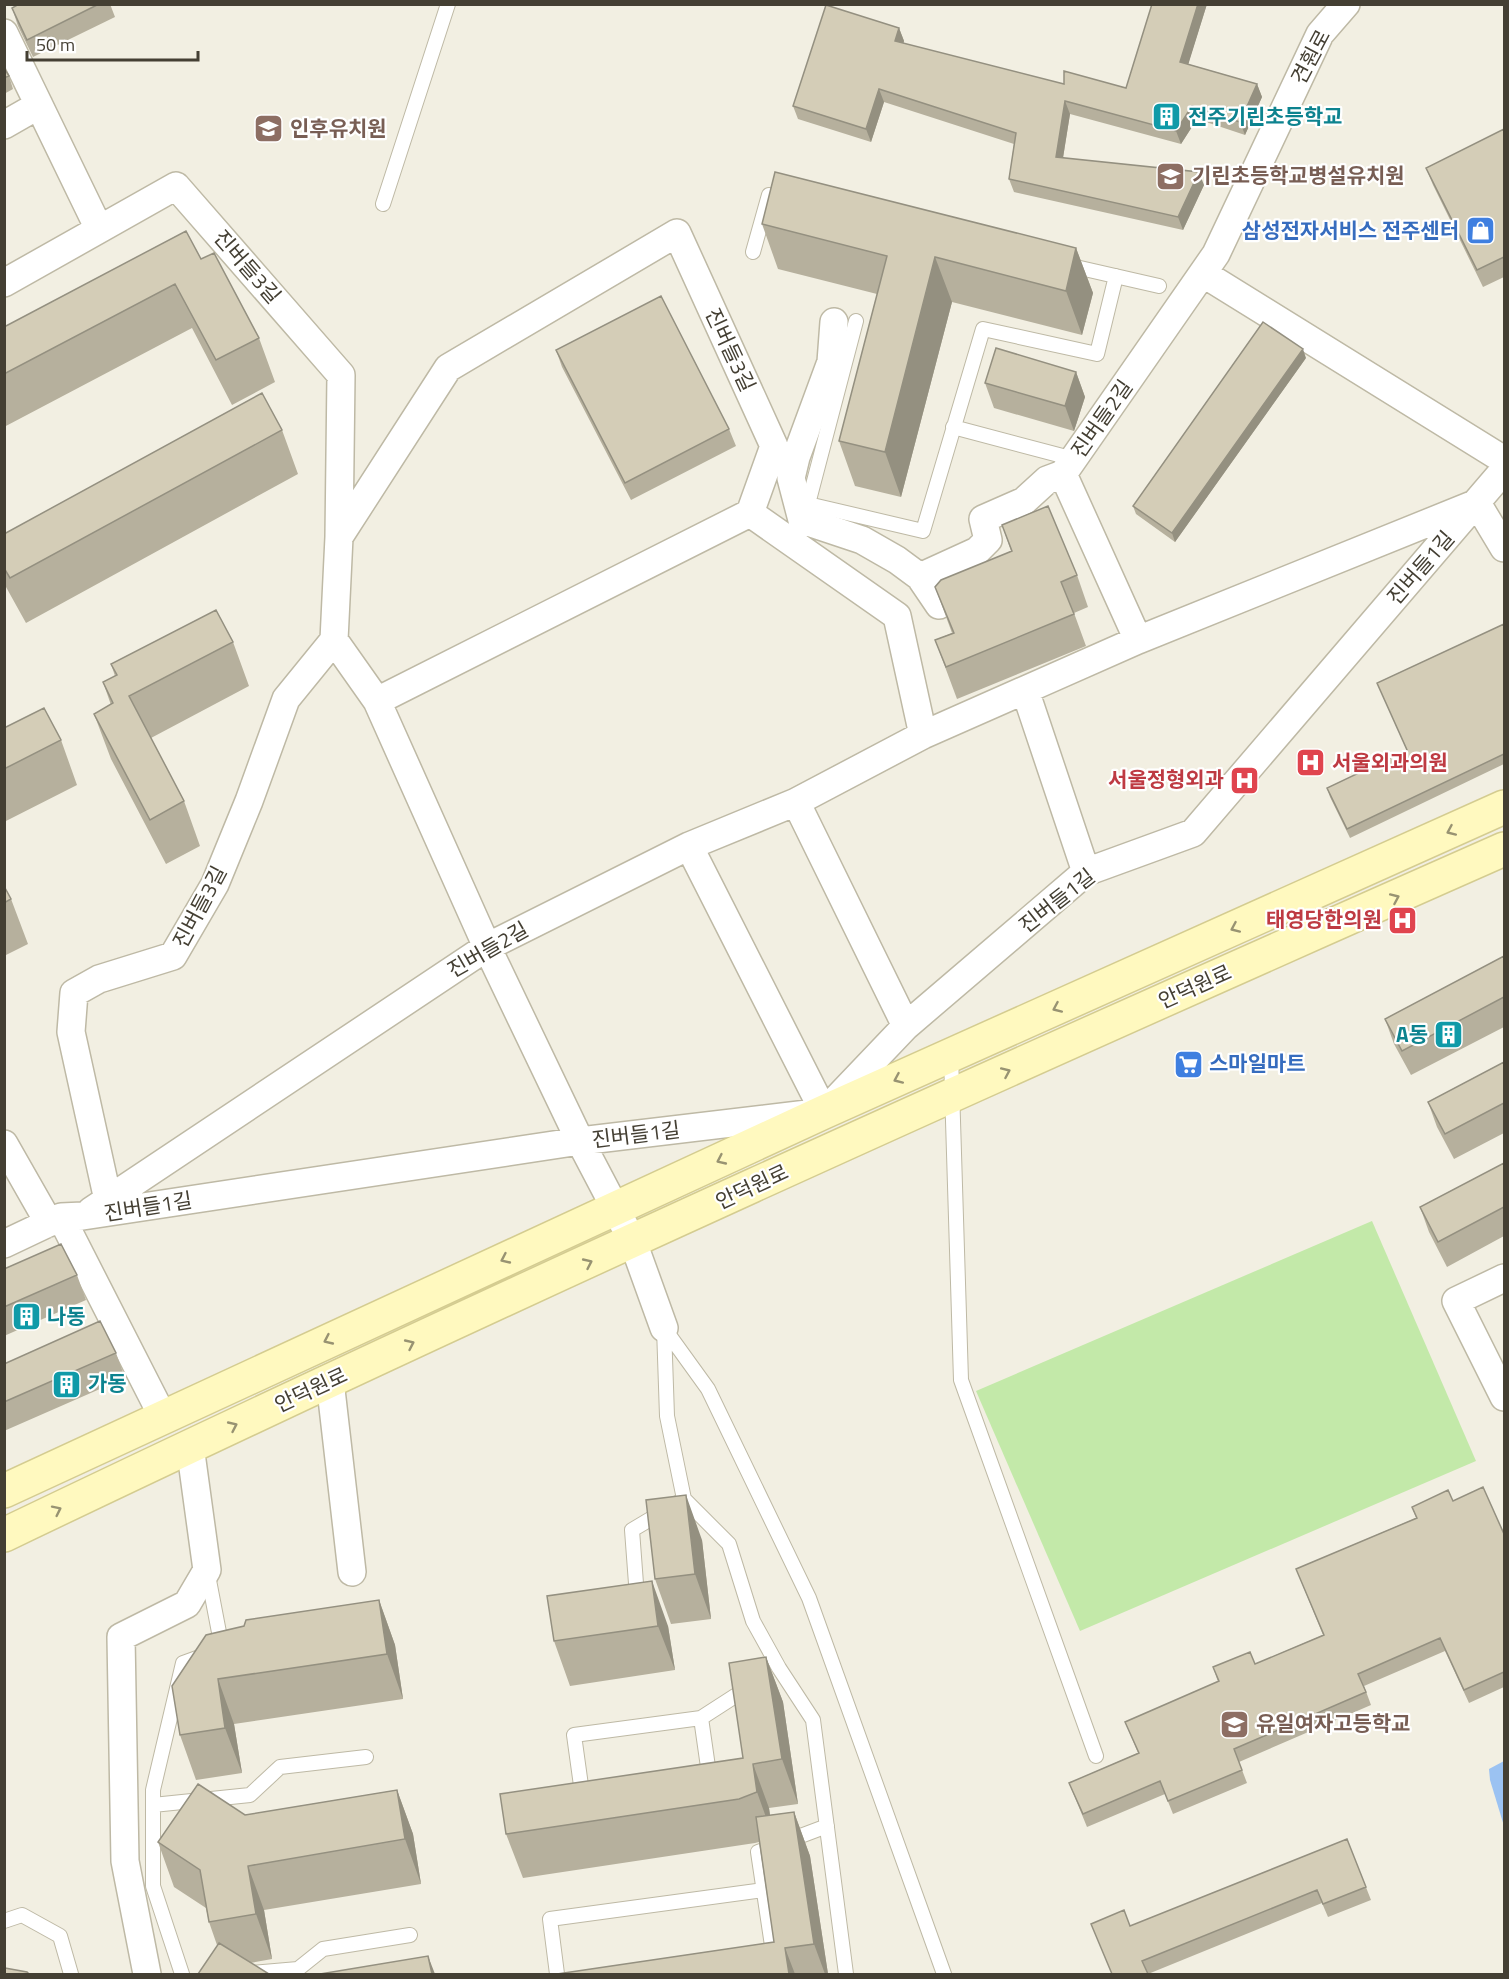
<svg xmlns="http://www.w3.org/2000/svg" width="1509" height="1979" viewBox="0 0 1509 1979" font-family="'Titillium Web','Noto Sans KR',sans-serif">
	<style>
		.green { fill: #c3e9a9 }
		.water { fill: #9bc2f2 }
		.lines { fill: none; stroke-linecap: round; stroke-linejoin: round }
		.lane-casing { stroke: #beb9a5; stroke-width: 16 }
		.street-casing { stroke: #beb9a5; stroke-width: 30 }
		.secondary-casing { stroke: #d4cc90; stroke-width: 36 }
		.lane { stroke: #fff; stroke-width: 14 }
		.street { stroke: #fff; stroke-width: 27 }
		.secondary { stroke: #fff9bf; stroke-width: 33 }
		.wall { fill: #b6b09d }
		.shaded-wall { fill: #949080 }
		.building { fill: #d4cdb7; stroke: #949080; stroke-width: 1.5 }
		.oneway { stroke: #989372 }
		.labels { text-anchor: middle; stroke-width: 4.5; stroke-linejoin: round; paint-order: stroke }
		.street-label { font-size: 21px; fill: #443f33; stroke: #fff }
		.culture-label { font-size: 21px; font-weight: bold; fill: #0d838f; stroke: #fff; text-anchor: start }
		.education-label { font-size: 21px; font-weight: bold; fill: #785e54; stroke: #fff; text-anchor: start }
		.shop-label { font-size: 21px; font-weight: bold; fill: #366cbe; stroke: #fff; text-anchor: end }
		.health-label { font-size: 21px; font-weight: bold; fill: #be3a42; stroke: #fff; text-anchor: end }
	</style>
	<rect width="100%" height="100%" fill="#f2efe2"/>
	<!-- green -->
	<path class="green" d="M1372 1221 1476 1461 1080 1631 976 1391Z"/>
	<!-- water -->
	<path class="water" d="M1504 1761V1826L1490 1780 1489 1769Z"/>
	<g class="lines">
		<defs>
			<path id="lane" d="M383 204 448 4
				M753 252 769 195 786 199
				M1067 265 1159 286
				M856 321 808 504 923 531 983 329 1097 354 1116 276
				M953 427 1074 459
				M951 1056 961 1380 1096 1756
				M664 1328 708 1389 809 1598 944 1974
				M684 1499 729 1544 753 1621 779 1668 813 1720 846 1974
				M208 1575 222 1648
				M633 1598 637 1597 632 1530 684 1499 667 1416 664 1328
				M710 1781 701 1718 749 1687
				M583 1800 574 1735 701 1718
				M153 1805 250 1795 280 1767 366 1757
				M4 1921 22 1915 60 1936 71 1974
				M774 1959 758 1852 827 1826
				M182 1974 153 1886V1790L183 1663 205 1655
				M239 1974 298 1969 323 1949 410 1935
				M557 1974 550 1919 764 1890"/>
			<path id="street" d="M4 33 99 229
				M4 125 39 105
				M1204 274 1504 460
				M4 283 176 186 341 375 339 537 334 640 286 699 249 801 215 884 173 956 99 979 74 993 71 1032 108 1200
				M834 322 831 362 796 457 791 478 802 520 862 540 897 560 920 577
				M750 513 897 616 923 735
				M339 537 448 368 677 233 774 446 750 513 377 701
				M939 605 920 577 977 551 988 540 983 519 1024 501 1047 480 1063 474
				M334 640 377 701 487 947 580 1141 633 1242 664 1328
				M1138 640 1063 474 1216 254 1320 34 1346 4
				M1025 690 1086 872
				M796 802 906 1026
				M689 846 824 1112
				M4 1144 49 1223
				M91 1211 487 947 689 846 796 802 923 735 1138 640 1477 503 1504 548
				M61 1217 163 1417
				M4 1244 61 1217 83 1216 580 1141 824 1112 906 1026 1086 872 1193 833 1504 470
				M1504 1278 1456 1301 1504 1397
				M330 1381 352 1572
				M147 1974 125 1861 121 1637 187 1604 207 1570 190 1446"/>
			<path id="secondary" d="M4 1491 824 1112 1504 807
				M4 1535C500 1297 1002 1071 1504 849"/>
		</defs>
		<!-- lane casing -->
		<use href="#lane" class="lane-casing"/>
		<!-- street casing -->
		<use href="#street" class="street-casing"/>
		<!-- secondary casing -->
		<use href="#secondary" class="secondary-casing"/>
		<!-- lane -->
		<use href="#lane" class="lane"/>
		<!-- street -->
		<use href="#street" class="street"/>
		<!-- secondary -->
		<use href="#secondary" class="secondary"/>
	</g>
	<!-- wall -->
	<path class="wall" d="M19 4H110L115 17 33 57 18 26 12 8Z
		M1152 4H1207L1188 64 1257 84 1262 97 1245 135 1197 119 1181 144 1070 114 1063 158 1204 185 1183 230 1014 192 1009 179 1014 144 884 102 871 142 798 119 793 106 899 28 904 41 903 44 1064 84 1126 88Z
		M4 68 9 76 13 89 4 94Z
		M1504 129V277L1483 287 1433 185 1426 168Z
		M762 224 1076 248 1093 293 1082 335 952 302 901 497 855 486 839 441 877 294 778 269Z
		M201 259 259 338 275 382 232 405 192 328 4 427V327Z
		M556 350 729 429 736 446 631 500 562 367Z
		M1306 358 1175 542 1136 514 1133 506Z
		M1076 372 1085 397 1074 431 994 408 985 383Z
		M282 430 298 474 26 623 6 587 4 581V534Z
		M1002 525 1077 575 1088 607 1074 613 1086 646 957 699 935 640 952 633 935 587 1011 551Z
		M1504 624V764L1350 838 1330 797 1327 788 1407 750 1377 683Z
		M233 642 249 686 151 738 184 801 200 846 166 864 111 759 94 714 111 705 103 682 115 676 111 664Z
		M4 728 61 740 77 785 4 822Z
		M4 886 11 899 28 944 4 956Z
		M1504 956V1027L1411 1075 1394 1044 1385 1019Z
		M1504 1062V1133L1454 1159 1437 1127 1428 1102Z
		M1504 1163V1236L1447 1267 1429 1232 1420 1207Z
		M4 1269 77 1275 86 1300 4 1336Z
		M116 1353 125 1378 4 1431V1364Z
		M1453 1501 1504 1534V1687L1469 1703 1445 1651 1364 1686 1371 1705 1239 1762 1247 1783 1173 1814 1165 1794 1087 1827 1069 1783 1138 1753 1125 1722 1218 1682 1213 1667 1255 1664 1323 1635 1296 1569 1416 1518 1412 1507Z
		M702 1540 711 1619 671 1624 655 1579Z
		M547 1596 668 1626 675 1670 570 1686 554 1641Z
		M379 1600 395 1645 403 1699 234 1724 242 1773 196 1780 180 1735 172 1686Z
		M766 1657 783 1702 798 1804 769 1808 770 1815 794 1812 810 1856 828 1974H557L774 1942 759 1842 755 1843 523 1878 506 1834 743 1758Z
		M397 1790 413 1834 421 1884 264 1910 272 1959 250 1963 217 1945 209 1922 206 1908 174 1887 158 1842 245 1815Z
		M1347 1839 1371 1900 1328 1917 1322 1903 1148 1974H1112L1091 1924 1130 1926Z"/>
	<!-- shaded-wall -->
	<path class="shaded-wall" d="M1198 4H1207L1185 75 1180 62Z
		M899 28 904 41 900 54 895 41Z
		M1257 84 1262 97 1245 135 1240 122Z
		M879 89 884 102 871 142 866 129Z
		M1065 101 1070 114 1061 170 1056 157Z
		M1192 106 1197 119 1181 144 1176 131Z
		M1199 172 1204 185 1183 230 1178 217Z
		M1076 248 1093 293 1082 335 1066 291Z
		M935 257 952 302 901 497 885 452Z
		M1303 349 1306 358 1175 542 1172 533Z
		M1076 372 1085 397 1074 431 1065 406Z
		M686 1495 702 1540 711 1619 695 1574Z
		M652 1581 668 1626 675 1670 658 1626Z
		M379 1600 395 1645 403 1699 387 1654Z
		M766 1657 783 1702 798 1804 782 1759Z
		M218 1679 234 1724 242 1773 225 1728Z
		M753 1764 769 1808 773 1837 757 1792Z
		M397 1790 413 1834 421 1884 405 1839Z
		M794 1812 810 1856 828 1974H825L814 1944Z
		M248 1866 264 1910 272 1959 256 1914Z
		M785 1948 795 1974H789Z
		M428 1956 435 1974H432Z"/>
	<!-- building -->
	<path class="building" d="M19 4H99L27 40 12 8Z
		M1152 4H1198L1180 62 1257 84 1240 122 1192 106 1176 131 1065 101 1056 157 1199 172 1178 217 1009 179 1016 133 879 89 866 129 793 106 826 5 899 28 895 41 1064 84V71L1126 88Z
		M4 68 9 76 4 78Z
		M1504 129V257L1477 270 1426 168Z
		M775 172 1076 248 1066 291 935 257 885 452 839 441 887 256 762 224Z
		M186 231 201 259 214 253 259 338 216 360 175 284 4 374V327Z
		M661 296 729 429 625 483 556 350Z
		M1263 322 1303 349 1172 533 1133 506Z
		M996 348 1076 372 1065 406 985 383Z
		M262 393 282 430 10 578 4 568V534Z
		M1048 506 1077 575 1061 582 1074 614 946 667 935 640 954 633 935 587 941 580 1012 551 1002 525Z
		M216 610 233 642 129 696 184 801 150 820 94 714 113 703 103 682 117 675 111 664Z
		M1504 624V754L1347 829 1327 788 1407 750 1377 683Z
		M44 708 61 740 4 769V728Z
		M4 886 11 899 4 903Z
		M1504 956V997L1402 1051 1385 1019Z
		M1504 1062V1103L1445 1134 1428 1102Z
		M1504 1163V1207L1438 1242 1420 1207Z
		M61 1244 77 1275 4 1307V1269Z
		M100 1321 116 1353 4 1402V1364Z
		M1483 1487 1504 1534V1672L1464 1690 1440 1638 1358 1674 1366 1692 1234 1749 1242 1770 1168 1801 1160 1781 1083 1814 1069 1783 1139 1753 1125 1722 1219 1681 1213 1667 1250 1652 1255 1664 1324 1635 1296 1569 1417 1518 1412 1507 1448 1490 1453 1501Z
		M686 1495 695 1574 655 1579 646 1500Z
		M652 1581 658 1626 554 1641 547 1596Z
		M379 1600 387 1654 218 1679 225 1728 180 1735 172 1686 206 1635 244 1626 246 1620Z
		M766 1657 782 1759 753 1764 757 1792 739 1799 506 1834 500 1794 743 1758 729 1663Z
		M198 1784 245 1815 397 1790 405 1839 248 1866 256 1914 209 1922 200 1870 158 1842Z
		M794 1812 814 1944 785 1948 789 1974H557L774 1942 756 1817Z
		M1347 1839 1366 1887 1323 1904 1317 1890 1142 1961 1148 1974H1112L1091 1924 1124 1910 1130 1926Z
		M219 1943 269 1974H198Z
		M428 1956 432 1974H320Z
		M5 1968 27 1972 29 1974H4Z"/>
	<!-- one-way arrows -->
	<defs><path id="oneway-chevron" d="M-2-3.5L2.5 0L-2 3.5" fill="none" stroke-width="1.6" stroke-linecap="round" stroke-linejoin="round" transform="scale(1.5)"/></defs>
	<g class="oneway">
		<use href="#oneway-chevron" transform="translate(1451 831) rotate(156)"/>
		<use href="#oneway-chevron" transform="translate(1395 898) rotate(-24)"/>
		<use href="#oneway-chevron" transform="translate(1235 928) rotate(156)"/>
		<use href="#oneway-chevron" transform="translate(1057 1008) rotate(156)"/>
		<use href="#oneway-chevron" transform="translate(1006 1072) rotate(-24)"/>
		<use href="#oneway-chevron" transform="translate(898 1079) rotate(156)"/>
		<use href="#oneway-chevron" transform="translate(721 1160) rotate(155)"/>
		<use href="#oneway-chevron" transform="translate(505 1259) rotate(155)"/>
		<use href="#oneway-chevron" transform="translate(588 1263) rotate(-25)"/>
		<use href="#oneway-chevron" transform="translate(328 1340) rotate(155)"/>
		<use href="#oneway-chevron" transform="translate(410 1344) rotate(-25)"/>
		<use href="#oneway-chevron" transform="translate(233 1426) rotate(-25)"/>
		<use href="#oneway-chevron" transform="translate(57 1510) rotate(-26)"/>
	</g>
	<!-- icons -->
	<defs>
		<symbol id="building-square" viewBox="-11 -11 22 22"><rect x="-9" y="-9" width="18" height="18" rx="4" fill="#0f9aa8" stroke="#fff"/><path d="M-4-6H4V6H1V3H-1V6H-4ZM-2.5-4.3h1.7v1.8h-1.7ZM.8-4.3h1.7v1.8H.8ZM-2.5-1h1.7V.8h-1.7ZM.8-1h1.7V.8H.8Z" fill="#fff"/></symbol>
		<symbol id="school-square" viewBox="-11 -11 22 22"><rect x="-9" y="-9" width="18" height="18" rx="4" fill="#8d6e63" stroke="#fff"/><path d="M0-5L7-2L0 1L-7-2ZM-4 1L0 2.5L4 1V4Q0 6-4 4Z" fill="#fff"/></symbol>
		<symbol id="shop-square" viewBox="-11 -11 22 22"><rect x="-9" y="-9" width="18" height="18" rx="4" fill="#3f7fe0" stroke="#fff"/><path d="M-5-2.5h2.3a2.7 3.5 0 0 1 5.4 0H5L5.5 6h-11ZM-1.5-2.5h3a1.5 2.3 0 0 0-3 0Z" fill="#fff"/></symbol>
		<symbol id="hospital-square" viewBox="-11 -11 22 22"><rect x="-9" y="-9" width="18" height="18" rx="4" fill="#e0444e" stroke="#fff"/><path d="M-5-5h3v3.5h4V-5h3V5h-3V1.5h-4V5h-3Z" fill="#fff"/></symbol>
		<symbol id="supermarket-square" viewBox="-11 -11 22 22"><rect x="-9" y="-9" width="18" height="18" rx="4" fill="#3f7fe0" stroke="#fff"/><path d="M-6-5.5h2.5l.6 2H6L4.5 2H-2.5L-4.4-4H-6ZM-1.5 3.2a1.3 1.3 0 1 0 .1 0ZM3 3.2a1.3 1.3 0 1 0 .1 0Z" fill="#fff"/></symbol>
	</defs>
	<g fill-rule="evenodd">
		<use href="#building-square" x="1150" y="100" width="33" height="33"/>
		<use href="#school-square" x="252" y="112" width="33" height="33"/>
		<use href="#school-square" x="1154" y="160" width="33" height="33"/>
		<use href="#shop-square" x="1464" y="214" width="33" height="33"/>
		<use href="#hospital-square" x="1294" y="746" width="33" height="33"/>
		<use href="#hospital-square" x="1228" y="764" width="33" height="33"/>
		<use href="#hospital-square" x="1386" y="904" width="33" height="33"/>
		<use href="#building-square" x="1432" y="1018" width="33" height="33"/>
		<use href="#supermarket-square" x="1172" y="1048" width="33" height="33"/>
		<use href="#building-square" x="10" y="1300" width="33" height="33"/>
		<use href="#building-square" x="50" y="1368" width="33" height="33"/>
		<use href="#school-square" x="1218" y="1708" width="33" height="33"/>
	</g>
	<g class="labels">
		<!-- street labels -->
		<g class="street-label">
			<text transform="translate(1311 57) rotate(-62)" y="7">견훤로</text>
			<text transform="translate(247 267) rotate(49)" y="7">진버들3길</text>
			<text transform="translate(730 350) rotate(65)" y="7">진버들3길</text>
			<text transform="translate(1102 419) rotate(-55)" y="7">진버들2길</text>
			<text transform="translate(1421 568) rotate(-49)" y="7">진버들1길</text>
			<text transform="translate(1057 901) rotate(-38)" y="7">진버들1길</text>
			<text transform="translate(200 907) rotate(-62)" y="7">진버들3길</text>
			<text transform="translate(488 950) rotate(-30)" y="7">진버들2길</text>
			<text transform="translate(1195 987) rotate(-24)" y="7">안덕원로</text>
			<text transform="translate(636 1135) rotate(-7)" y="7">진버들1길</text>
			<text transform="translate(752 1187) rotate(-25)" y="7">안덕원로</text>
			<text transform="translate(148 1207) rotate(-9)" y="7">진버들1길</text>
			<text transform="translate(311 1390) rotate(-25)" y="7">안덕원로</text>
		</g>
		<!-- culture labels -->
		<g class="culture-label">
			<text x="1188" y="124">전주기린초등학교</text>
			<text x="1428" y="1042" text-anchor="end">A동</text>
			<text x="47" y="1324">나동</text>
			<text x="88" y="1391">가동</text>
		</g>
		<!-- education labels -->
		<g class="education-label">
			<text x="290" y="136">인후유치원</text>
			<text x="1192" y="183">기린초등학교병설유치원</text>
			<text x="1256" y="1731">유일여자고등학교</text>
		</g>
		<!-- shop labels -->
		<g class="shop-label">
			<text x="1459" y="238">삼성전자서비스 전주센터</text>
			<text x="1209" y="1071" text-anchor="start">스마일마트</text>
		</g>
		<!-- health labels -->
		<g class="health-label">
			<text x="1332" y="770" text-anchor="start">서울외과의원</text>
			<text x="1224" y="787">서울정형외과</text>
			<text x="1382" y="927">태영당한의원</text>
		</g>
	</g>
	<!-- border -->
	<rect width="1509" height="1979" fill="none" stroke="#443f33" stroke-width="12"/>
	<!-- scale -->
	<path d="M27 51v9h171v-9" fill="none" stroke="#443f33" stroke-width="3"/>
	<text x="36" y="51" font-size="18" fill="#443f33" stroke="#ffffff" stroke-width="4.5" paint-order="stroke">50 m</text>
</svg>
